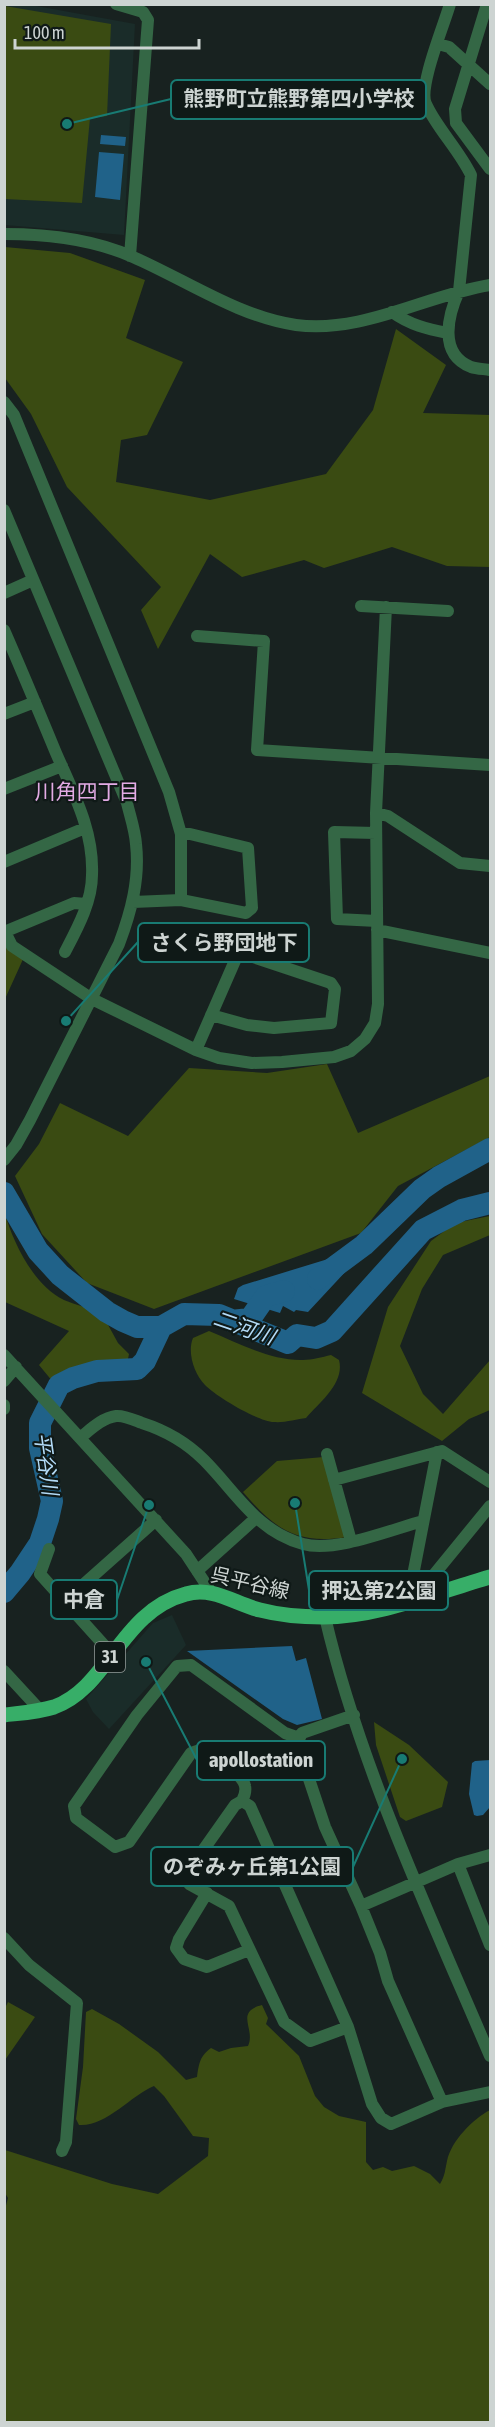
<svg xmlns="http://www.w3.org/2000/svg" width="495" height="2427" viewBox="0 0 495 2427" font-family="'Asap Condensed','Noto Sans JP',sans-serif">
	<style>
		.built { fill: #1a2c29 }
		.green { fill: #3a4b12 }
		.water { fill: #206289 }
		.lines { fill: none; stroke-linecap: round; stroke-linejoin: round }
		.river { stroke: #206289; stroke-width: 22 }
		.minor { stroke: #346745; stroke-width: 12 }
		.major { stroke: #37ae68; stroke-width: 15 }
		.labels { text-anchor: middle; stroke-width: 4.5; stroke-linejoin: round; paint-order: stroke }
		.shield { fill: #0f1917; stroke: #949c9a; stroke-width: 1.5 }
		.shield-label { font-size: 18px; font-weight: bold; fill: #cdd4d2 }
		.street-label { font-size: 20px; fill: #cdd4d2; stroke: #0f1917 }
		.neighbourhood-label { font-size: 21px; fill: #e3abe5; stroke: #0f1917 }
		.water-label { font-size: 21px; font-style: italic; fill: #b3dbf7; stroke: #0f1917 }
		.leader { fill: none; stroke: #187b73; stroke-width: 2 }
		.callout-dot { fill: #187b73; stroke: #0f1917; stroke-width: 2 }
		.callout { fill: #0f1917; stroke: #187b73; stroke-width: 2 }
		.callout-label { font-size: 21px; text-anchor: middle; font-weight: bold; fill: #cdd4d2 }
	</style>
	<rect width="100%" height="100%" fill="#182220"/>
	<!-- built -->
	<path class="built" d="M5 5H31L135 24 124 235 5 225Z
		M172 1615 186 1645 109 1729 93 1712 86 1699 153 1623Z"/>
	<!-- green -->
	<path class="green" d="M5 6 111 24 107 116 90 118 82 203 5 199Z
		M5 247 70 253 145 280 126 338 183 362 147 435 121 440 116 482 210 500 326 474 373 410 396 329 446 365 423 413 490 415V567L447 566 392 547 324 568 304 560 242 577 210 554 158 649 141 610 161 587 67 487 31 414 5 378Z
		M4 936 24 957 5 999H4Z
		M327 1064 358 1133 490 1076V1137L398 1186 361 1233 154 1309 87 1283 42 1234 15 1176 39 1144 60 1103 128 1136 189 1068 267 1073Z
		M4 1211C13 1242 33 1285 64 1300 76 1305 89 1308 101 1312L118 1343 129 1354 128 1359 109 1364 91 1363 53 1382 39 1365 69 1331 5 1302Z
		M490 1216V1235L443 1255 422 1289 400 1346 423 1394 443 1414 490 1360V1410L469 1419 442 1441 362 1393 388 1307 431 1241 455 1223Z
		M209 1331C238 1343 271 1361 303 1360 312 1360 322 1357 331 1355L339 1360C345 1383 320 1402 306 1418 297 1419 284 1423 274 1422 257 1421 217 1397 205 1385 194 1374 187 1352 193 1338Z
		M324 1457 347 1537C296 1545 275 1529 243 1492L277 1461Z
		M374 1722 409 1745 448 1782 442 1807 406 1821 400 1817 376 1745Z
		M8 2002 35 2017 5 2060V2008Z
		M262 2005 268 2018 266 2024 299 2056 315 2096 324 2107 339 2116 366 2122V2162L373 2170 383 2167 392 2171 414 2166 430 2174 440 2184C445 2176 445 2170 447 2161 451 2141 473 2119 490 2110V2422H5L4 2213 8 2198 5 2193V2150L112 2184 158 2194 208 2156 209 2138 193 2136 164 2096 154 2086C130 2096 106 2127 79 2125L76 2119 83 2067 86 2012 92 2009 119 2024 158 2052 186 2080 197 2077C199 2063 200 2056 211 2048L219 2052 231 2048 248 2046C256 2029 234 2012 262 2005Z"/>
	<!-- water -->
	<path class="water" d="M101 135 126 137 125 146 100 144Z
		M99 152 124 154 120 200 95 197Z
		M334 1254 348 1269 308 1312 296 1310 294 1312 283 1306 280 1313 234 1299 238 1288 243 1285 328 1259Z
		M292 1646 296 1661 306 1658 322 1719 297 1725 283 1719 187 1651Z
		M490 1760V1807L483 1815 477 1816 474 1815 469 1794 472 1763 475 1761Z"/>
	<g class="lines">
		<!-- river -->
		<path class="river" d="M4 1193 38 1251 60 1275 107 1312 123 1321 137 1327H161L184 1314 219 1315 288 1343 297 1335 316 1338 332 1331 423 1230 462 1210 490 1203
			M318 1279 364 1245 422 1189 439 1177 490 1149
			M231 1321 250 1319 266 1296 284 1291
			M4 1592 20 1573 40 1543 48 1519 52 1501 40 1448V1423L59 1385 73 1378 97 1371 137 1369 145 1361 161 1327"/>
		<!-- minor -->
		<path class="minor" d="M116 4 143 12 148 20 130 256
			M450 4C444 25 418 87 426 104 436 127 459 150 471 175L459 291C448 315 438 354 471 367 477 369 485 369 490 370
			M487 4 455 109 456 123 490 169
			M438 44 449 47 490 84
			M4 234C47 234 95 240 133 257 186 280 239 317 296 325 363 334 426 295 490 285
			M392 312C410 325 427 329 448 333
			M4 402 14 415 169 792 181 834V900
			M4 510 127 803C130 816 135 830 136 844 140 879 131 912 119 944L30 1120 16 1145 4 1160
			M4 593 33 580
			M361 606 448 611
			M4 630C22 671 39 712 56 753 73 792 94 831 92 875 92 902 77 929 65 952
			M197 636 264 641 257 750 490 765
			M4 714 35 702
			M4 789 62 766
			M376 813 388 816 460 863 490 866
			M376 833 334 832 337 919 377 921
			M4 862 85 828
			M133 902 181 900 246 913 252 908 248 848 190 834H181
			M377 930 490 953
			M4 932 74 903 86 904
			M5 932 12 946 92 999 196 1050 219 1058 252 1063 282 1062 334 1057 351 1051 365 1039 375 1023 378 1004 376 813 386 607
			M196 1050 237 956 244 954 331 983 335 989 331 1023 274 1028 247 1025 211 1015
			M4 1355 186 1554 211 1592
			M4 1381 16 1367
			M4 1405V1409
			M81 1437C91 1429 102 1418 116 1416 124 1415 134 1420 142 1423 164 1430 187 1443 204 1460 236 1492 256 1531 303 1544 334 1553 390 1530 423 1521
			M327 1454 351 1541
			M334 1480 442 1451 490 1482
			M49 1549 40 1574 112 1654
			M197 1571 256 1518
			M418 1598 432 1577 490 1506
			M66 1600 156 1520
			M408 1601 437 1452
			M325 1617C360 1767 430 1915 490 2056
			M4 1671 40 1710
			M354 1715 302 1733 297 1743 325 1827 361 1906 380 1953 388 1981 442 2102
			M242 1801C244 1797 246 1790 245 1786 243 1774 213 1756 203 1749L191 1753 129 1842 115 1847 76 1818 74 1806 137 1715 177 1666 191 1665 285 1733 299 1738
			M458 1864 490 1945
			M207 1893 179 1939 176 1948 184 1959 207 1967 249 1950
			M361 1906 458 1864 490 1855
			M4 1938 29 1965 77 2003 66 2142 62 2151
			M348 2027 310 2041 284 2022 229 1906 189 1884 187 1873 235 1805 242 1801 250 1806 348 2027 372 2104 381 2118 391 2124 442 2102 490 2092"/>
		<!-- major -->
		<path class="major" d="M4 1715C21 1713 38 1712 54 1707 108 1688 121 1611 186 1594 213 1586 235 1604 260 1610 279 1615 303 1617 323 1617 379 1617 437 1592 490 1577"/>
	</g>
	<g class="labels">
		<!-- shield labels -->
		<rect class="shield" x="95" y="1642" width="30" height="30" rx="4.5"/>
		<g class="shield-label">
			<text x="110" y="1663">31</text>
		</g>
		<!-- street labels -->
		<g class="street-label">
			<text transform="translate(250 1583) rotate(13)" y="7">呉平谷線</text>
		</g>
		<!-- neighbourhood labels -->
		<g class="neighbourhood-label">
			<text x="87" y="799">川角四丁目</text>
		</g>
		<!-- water labels -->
		<g class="water-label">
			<text transform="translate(244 1328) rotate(19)" y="7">二河川</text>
			<text transform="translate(46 1464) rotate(82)" y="7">平谷川</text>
		</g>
	</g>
	<!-- callouts -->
	<path class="leader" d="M67 124L171 99M66 1021L138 942M295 1503L309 1590M149 1505L117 1600M146 1662L197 1760M402 1759L353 1867"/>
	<g class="callout-dot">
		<circle cx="67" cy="124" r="6"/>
		<circle cx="66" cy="1021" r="6"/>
		<circle cx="295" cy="1503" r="6"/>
		<circle cx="149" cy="1505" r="6"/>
		<circle cx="146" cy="1662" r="6"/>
		<circle cx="402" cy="1759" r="6"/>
	</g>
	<g class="callout">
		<rect x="171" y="80" width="255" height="39" rx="6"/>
		<rect x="138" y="923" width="171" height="39" rx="6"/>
		<rect x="309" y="1571" width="139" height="39" rx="6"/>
		<rect x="51" y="1580" width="66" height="39" rx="6"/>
		<rect x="197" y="1741" width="128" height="39" rx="6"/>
		<rect x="151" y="1847" width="202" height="39" rx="6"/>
	</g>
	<g class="callout-label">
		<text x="299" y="106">熊野町立熊野第四小学校</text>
		<text x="224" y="950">さくら野団地下</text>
		<text x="379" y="1598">押込第2公園</text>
		<text x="84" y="1607">中倉</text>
		<text x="261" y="1767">apollostation</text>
		<text x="252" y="1874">のぞみヶ丘第1公園</text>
	</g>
	<!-- border -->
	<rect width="495" height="2427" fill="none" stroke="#cdd4d2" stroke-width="12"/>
	<!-- scale -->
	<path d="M15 39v9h184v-9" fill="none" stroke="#cdd4d2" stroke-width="3"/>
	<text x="24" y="39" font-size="18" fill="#cdd4d2" stroke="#0f1917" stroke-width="4.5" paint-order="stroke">100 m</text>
</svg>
